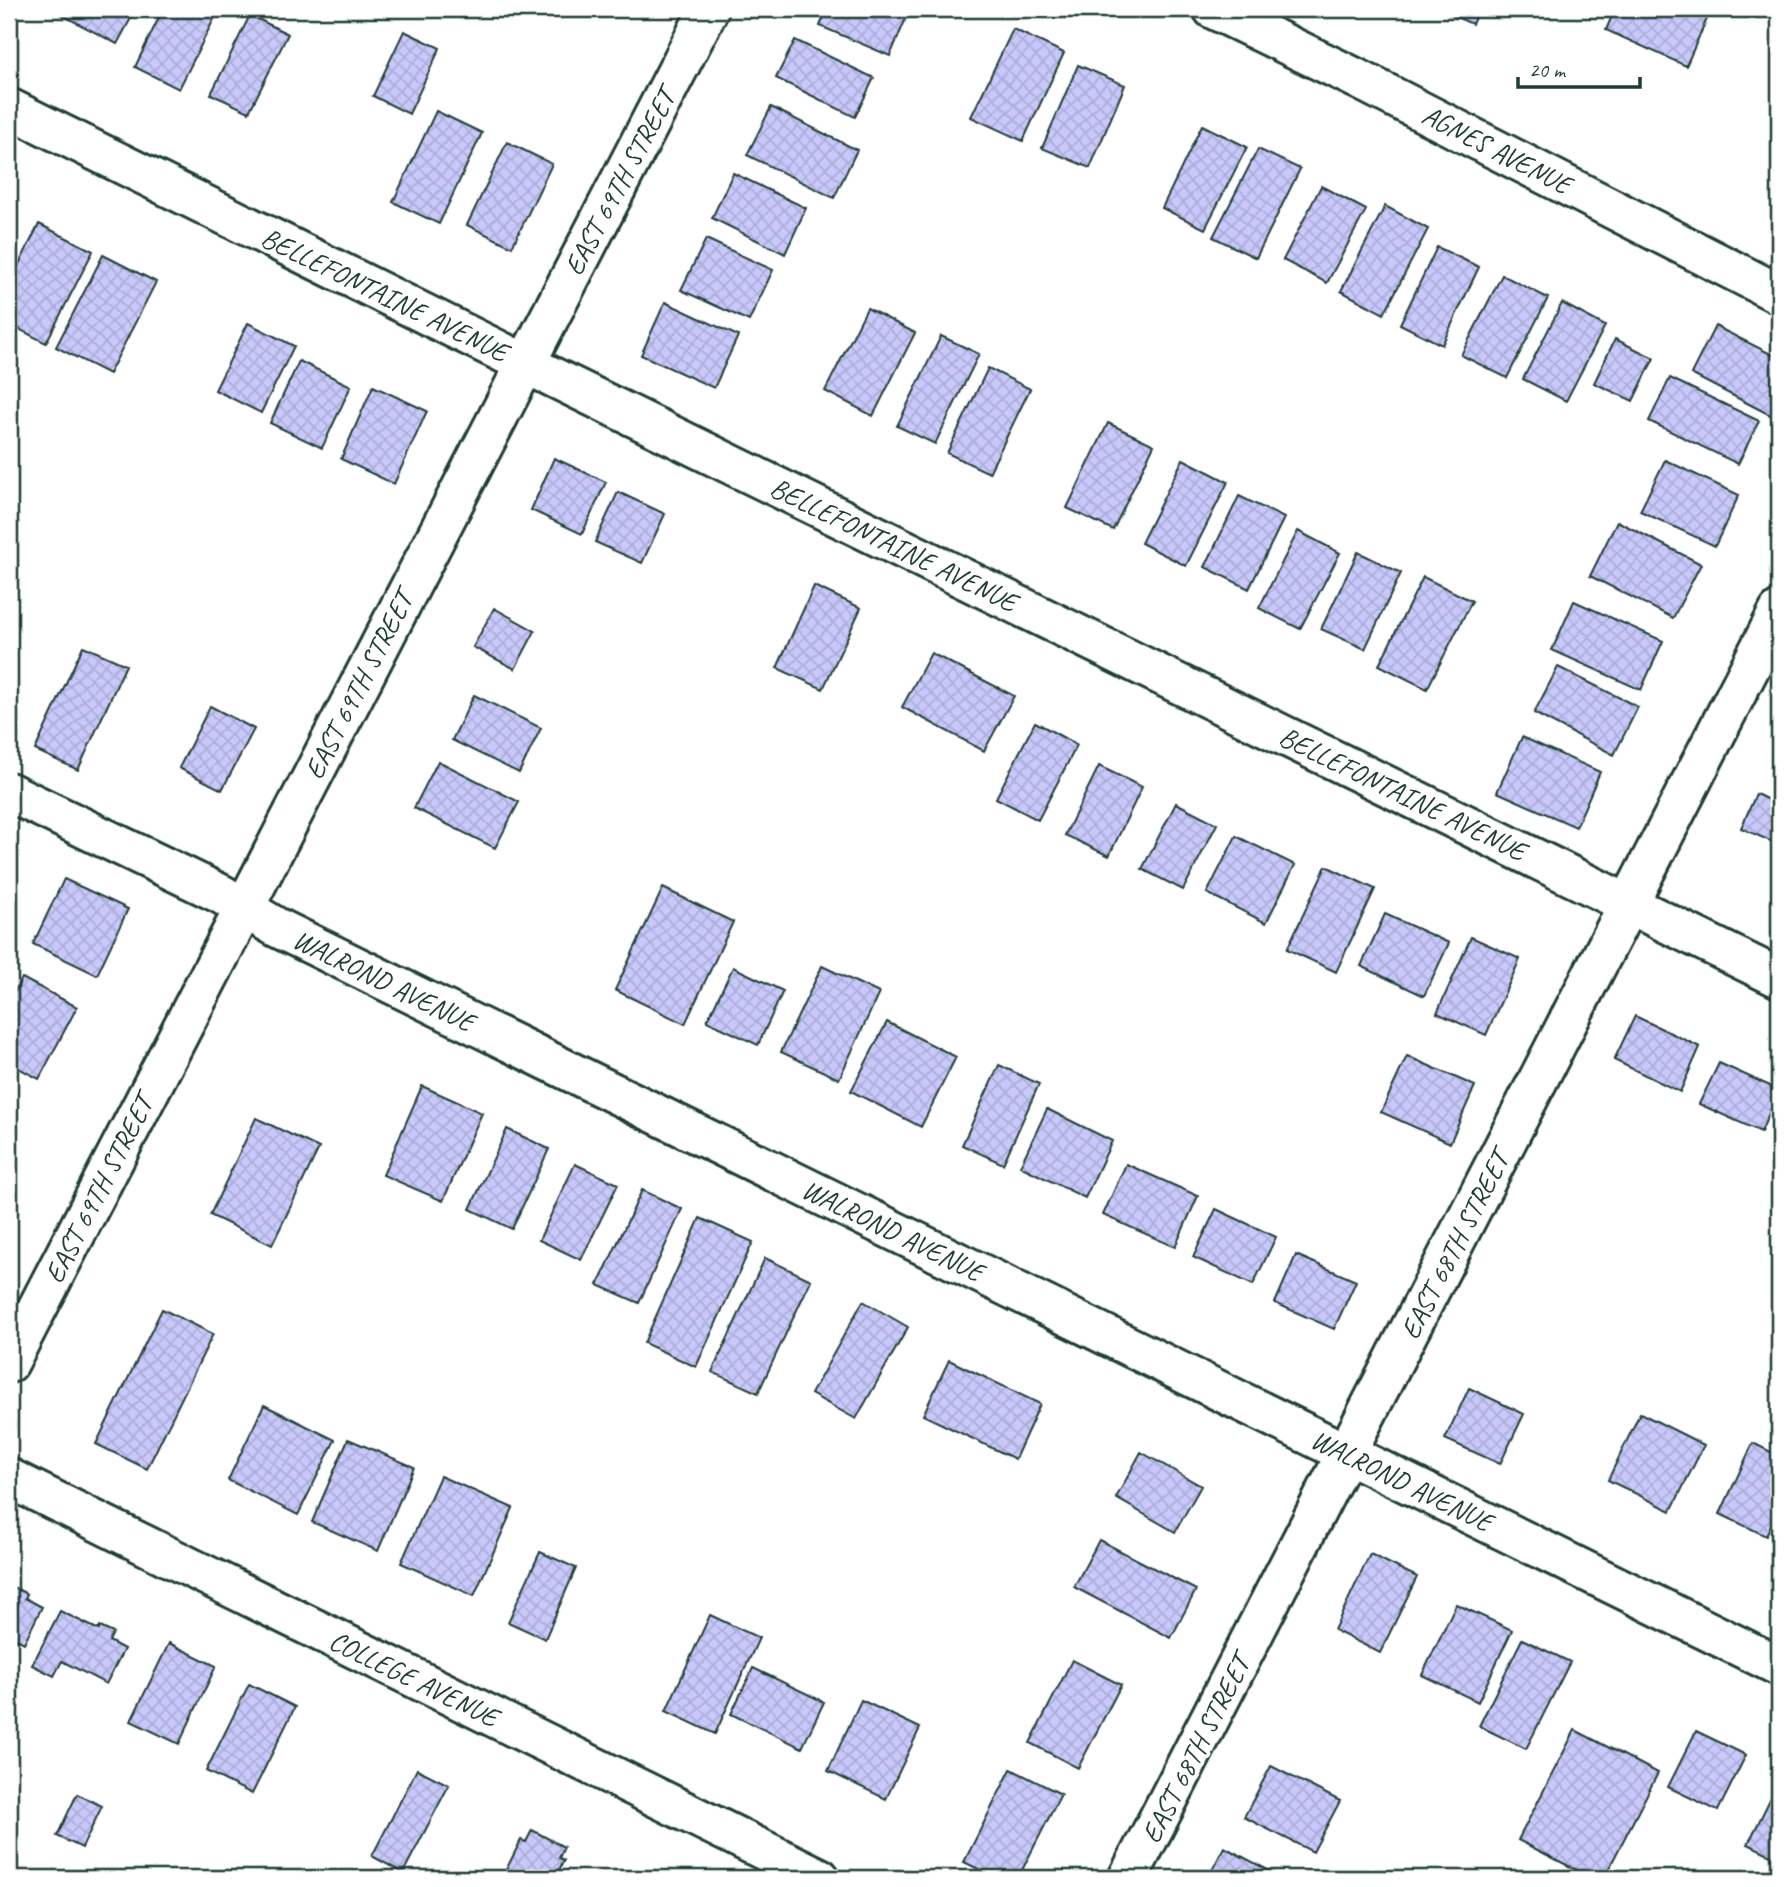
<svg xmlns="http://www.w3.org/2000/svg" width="1788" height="1887" viewBox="0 0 1788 1887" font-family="Caveat,sans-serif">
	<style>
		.building { fill: url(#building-cross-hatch); stroke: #1f3d34; stroke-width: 2 }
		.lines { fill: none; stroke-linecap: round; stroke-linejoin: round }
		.minor-casing { stroke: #1f3d34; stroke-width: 44 }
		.minor { stroke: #fff; stroke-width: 38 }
		.labels { text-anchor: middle; stroke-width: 7; stroke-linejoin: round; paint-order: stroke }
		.street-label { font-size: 28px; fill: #1f3d34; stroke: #fff }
	</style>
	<defs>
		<pattern id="building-cross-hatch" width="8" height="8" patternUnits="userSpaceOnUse" patternTransform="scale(1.75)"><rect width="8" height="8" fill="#c9c8fb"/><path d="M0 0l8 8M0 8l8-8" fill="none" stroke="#acadd8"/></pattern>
	</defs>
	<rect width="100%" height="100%" fill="#fff"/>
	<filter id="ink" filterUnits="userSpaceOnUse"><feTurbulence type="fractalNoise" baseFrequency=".0143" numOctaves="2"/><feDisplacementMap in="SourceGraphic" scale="14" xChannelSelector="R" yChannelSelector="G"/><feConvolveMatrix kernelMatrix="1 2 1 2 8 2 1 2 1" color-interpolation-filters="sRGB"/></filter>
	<g filter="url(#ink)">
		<!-- building -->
		<path class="building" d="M58 9H136L117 44 56 12Z
			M163 9H219L179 89 135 67Z
			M827 9H910L890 56 820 26Z
			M1438 9H1479L1472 24Z
			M1615 9H1702L1710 12 1686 66 1606 30Z
			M250 15 288 34 249 112 211 94Z
			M1013 29 1064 53 1023 141 971 117Z
			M404 31 440 48 409 114 373 96Z
			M795 40 874 78 855 117 776 78Z
			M1078 65 1125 85 1090 168 1042 148Z
			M771 107 857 150 834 198 747 155Z
			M436 111 482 133 439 224 393 202Z
			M1202 125 1247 147 1205 229 1162 208Z
			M507 142 552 164 512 247 467 225Z
			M1258 149 1300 169 1256 258 1213 237Z
			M733 173 806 208 785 254 712 218Z
			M1321 186 1366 210 1327 283 1283 260Z
			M1385 206 1428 229 1384 314 1341 291Z
			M39 224 93 251 46 343 9 324V284Z
			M706 239 773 270 749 321 681 290Z
			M1437 247 1479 267 1442 345 1400 324Z
			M103 255 156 282 109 374 56 347Z
			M1502 275 1548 298 1507 378 1461 355Z
			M665 302 738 336 714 388 641 355Z
			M1562 303 1605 326 1566 401 1523 379Z
			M867 308 915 333 873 416 825 391Z
			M248 323 294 346 261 413 215 390Z
			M1715 326 1779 358 1778 419 1691 374Z
			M941 336 979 354 935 444 897 426Z
			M1615 339 1654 358 1633 401 1594 383Z
			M299 361 351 386 322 448 270 423Z
			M988 368 1030 389 989 473 947 453Z
			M1670 378 1759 421 1738 464 1649 421Z
			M373 386 427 411 394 484 341 459Z
			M1108 423 1154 445 1113 530 1067 508Z
			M554 458 606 482 582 534 531 510Z
			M1183 459 1228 482 1186 566 1141 543Z
			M1665 460 1739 495 1715 546 1640 511Z
			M618 492 665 514 642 563 595 542Z
			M1239 496 1284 518 1249 589 1205 567Z
			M1617 521 1701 564 1673 618 1590 576Z
			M1298 531 1340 553 1300 629 1259 608Z
			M1358 552 1401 573 1365 649 1321 629Z
			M1423 577 1472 601 1427 689 1379 665Z
			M814 586 861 608 823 689 777 668Z
			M1574 601 1663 641 1641 690 1552 650Z
			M494 608 535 631 515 669 473 647Z
			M83 646 126 665 78 770 35 750Z
			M931 653 1014 696 984 751 902 707Z
			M1558 667 1638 707 1614 755 1534 713Z
			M474 695 541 728 519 773 452 740Z
			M210 706 254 729 222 790 179 768Z
			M1035 722 1077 745 1038 820 996 798Z
			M1522 737 1600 772 1576 827 1497 792Z
			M438 761 519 802 495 848 414 808Z
			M1099 766 1142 787 1109 856 1065 835Z
			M1756 794 1779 805V845L1741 828Z
			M1176 803 1217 824 1183 890 1142 869Z
			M1236 836 1295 865 1266 923 1207 893Z
			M1326 866 1375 889 1336 972 1287 949Z
			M64 879 128 909 97 975 33 944Z
			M663 888 733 922 685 1024 615 990Z
			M1385 914 1449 943 1424 996 1361 966Z
			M1471 937 1520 959 1486 1035 1437 1013Z
			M822 966 879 993 839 1079 781 1052Z
			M733 967 783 991 758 1045 707 1021Z
			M22 978 77 1007 39 1079 9 1063V1002Z
			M1635 1016 1700 1047 1680 1092 1614 1060Z
			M887 1022 956 1057 921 1127 851 1091Z
			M1407 1056 1475 1086 1450 1143 1381 1112Z
			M1719 1063 1779 1090 1761 1132 1699 1104Z
			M999 1065 1039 1084 1003 1164 962 1145Z
			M422 1086 482 1113 443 1201 383 1175Z
			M1047 1109 1112 1141 1085 1198 1020 1166Z
			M256 1118 319 1148 272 1245 210 1215Z
			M507 1129 549 1149 512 1229 470 1209Z
			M575 1164 618 1184 581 1260 539 1240Z
			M1126 1164 1198 1196 1175 1247 1103 1215Z
			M642 1190 682 1209 639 1303 598 1285Z
			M1216 1209 1276 1237 1253 1285 1193 1257Z
			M700 1218 753 1242 696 1367 644 1343Z
			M1296 1255 1356 1281 1334 1329 1275 1303Z
			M765 1258 811 1280 758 1393 712 1372Z
			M863 1301 908 1327 856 1419 811 1394Z
			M162 1309 213 1334 147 1469 96 1444Z
			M949 1360 1040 1404 1015 1459 923 1415Z
			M1469 1388 1524 1414 1500 1464 1445 1439Z
			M264 1405 335 1440 298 1515 228 1480Z
			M1640 1413 1704 1445 1671 1511 1608 1480Z
			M348 1439 414 1467 378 1551 312 1522Z
			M1753 1443 1779 1456V1509L1766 1536 1720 1514Z
			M1141 1452 1201 1486 1175 1532 1116 1498Z
			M440 1476 513 1508 474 1596 401 1563Z
			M1099 1540 1196 1590 1171 1638 1074 1587Z
			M540 1552 576 1568 545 1639 508 1622Z
			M1370 1554 1417 1577 1380 1653 1334 1630Z
			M9 1585 27 1594 25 1598 42 1607 24 1643 9 1635Z
			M1456 1604 1512 1630 1478 1702 1422 1675Z
			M60 1611 99 1630 100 1627 113 1633 109 1641 124 1649 106 1684 62 1661 54 1676 32 1665Z
			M710 1615 759 1638 715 1734 666 1711Z
			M1522 1639 1570 1662 1526 1749 1479 1726Z
			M169 1643 216 1666 179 1744 131 1721Z
			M1072 1660 1121 1685 1078 1768 1030 1743Z
			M753 1668 824 1702 802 1748 731 1714Z
			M249 1684 295 1707 252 1794 206 1771Z
			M861 1700 920 1728 886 1799 828 1771Z
			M1575 1730 1658 1773 1604 1878H1592L1518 1840Z
			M1696 1731 1746 1755 1718 1811 1668 1787Z
			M1271 1766 1340 1801 1313 1852 1244 1817Z
			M417 1769 449 1785 403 1873 372 1856Z
			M1011 1769 1061 1794 1018 1878H997L964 1862Z
			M1778 1783 1779 1784V1859L1748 1844Z
			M77 1794 102 1806 82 1848 57 1836Z
			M532 1830 564 1847 559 1858 564 1860 555 1878H502L521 1840 526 1842Z
			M1224 1847 1283 1878H1208Z"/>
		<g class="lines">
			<defs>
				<path id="minor" d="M1213 9 1362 81 1779 294
					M9 108 524 363 1779 978
					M9 792 221 894 276 927 1779 1666
					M9 1363 709 9
					M9 1478 820 1878
					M1128 1878C1346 1456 1561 1033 1779 611"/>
			</defs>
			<!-- minor casing -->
			<use href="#minor" class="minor-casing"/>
			<!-- minor -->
			<use href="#minor" class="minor"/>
		</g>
	</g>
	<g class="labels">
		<!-- street labels -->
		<g class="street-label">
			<text transform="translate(1497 149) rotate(27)" y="10">AGNES AVENUE</text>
			<text transform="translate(619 182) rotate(-62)" y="10">EAST 69TH STREET</text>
			<text transform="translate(385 294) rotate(26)" y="10">BELLEFONTAINE AVENUE</text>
			<text transform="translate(894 544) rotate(26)" y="10">BELLEFONTAINE AVENUE</text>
			<text transform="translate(358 685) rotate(-63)" y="10">EAST 69TH STREET</text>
			<text transform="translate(1403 793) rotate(26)" y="10">BELLEFONTAINE AVENUE</text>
			<text transform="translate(384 980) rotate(26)" y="10">WALROND AVENUE</text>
			<text transform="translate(98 1189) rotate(-63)" y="10">EAST 69TH STREET</text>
			<text transform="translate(893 1230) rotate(26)" y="10">WALROND AVENUE</text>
			<text transform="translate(1454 1245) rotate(-63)" y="10">EAST 68TH STREET</text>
			<text transform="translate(1402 1480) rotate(26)" y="10">WALROND AVENUE</text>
			<text transform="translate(414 1678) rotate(26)" y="10">COLLEGE AVENUE</text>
			<text transform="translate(1195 1749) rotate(-63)" y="10">EAST 68TH STREET</text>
		</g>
	</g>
	<!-- margin -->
	<rect width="1788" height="1887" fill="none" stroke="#fff" stroke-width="35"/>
	<rect x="18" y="18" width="1753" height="1852" fill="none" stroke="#1f3d34" stroke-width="2.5" filter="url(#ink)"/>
	<!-- scale -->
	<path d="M1518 77v10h122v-10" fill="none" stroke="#1f3d34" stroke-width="3.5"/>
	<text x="1529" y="77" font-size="21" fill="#1f3d34" stroke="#ffffff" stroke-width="5" paint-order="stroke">20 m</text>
</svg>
